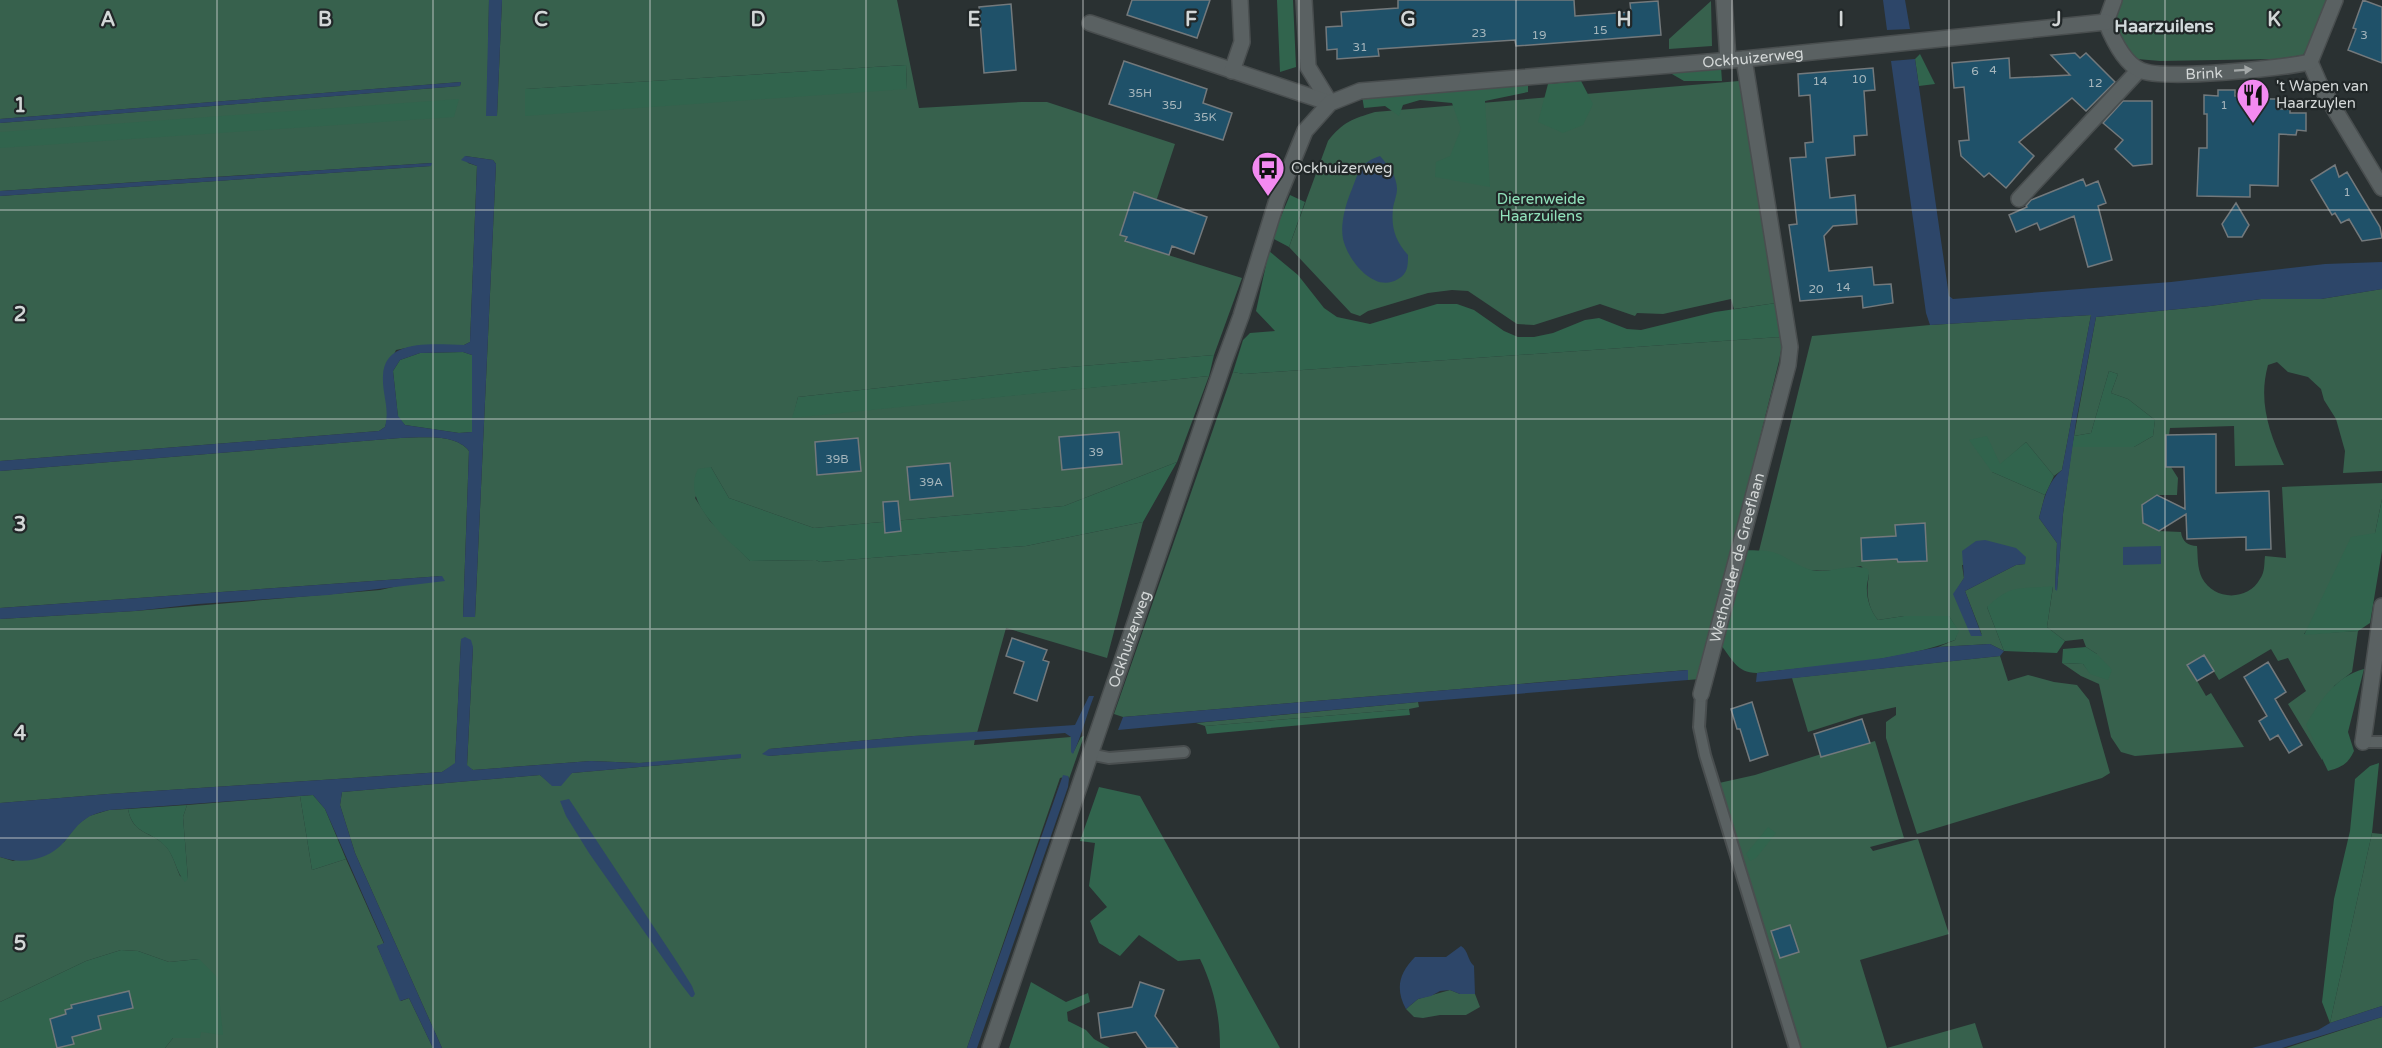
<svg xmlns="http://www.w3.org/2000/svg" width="2382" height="1048" viewBox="0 0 2382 1048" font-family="'Varela Round',sans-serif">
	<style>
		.green { fill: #37614d; fill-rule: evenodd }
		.forest { fill: #31644d }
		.water { fill: #2d4669; fill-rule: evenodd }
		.building { fill: #1f5169; stroke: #73797c; stroke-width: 1.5 }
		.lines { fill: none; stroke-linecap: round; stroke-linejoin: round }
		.service-casing { stroke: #494e4f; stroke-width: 14 }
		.minor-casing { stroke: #494e4f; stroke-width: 18 }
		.tertiary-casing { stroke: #494e4f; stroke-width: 18 }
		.service { stroke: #5a6162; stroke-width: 10 }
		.minor { stroke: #5a6162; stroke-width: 15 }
		.tertiary { stroke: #5a6162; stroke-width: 15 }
		.oneway { fill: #a3a8a8 }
		.grid { fill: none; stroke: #d3d7d7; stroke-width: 1.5; stroke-opacity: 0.55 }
		.labels { text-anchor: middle; stroke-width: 4.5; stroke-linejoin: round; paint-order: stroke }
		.number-label { font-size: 12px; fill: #a6b6bc }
		.street-label { font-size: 15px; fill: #d3d7d7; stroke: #212728 }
		.poi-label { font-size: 15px; fill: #d3d7d7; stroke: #212728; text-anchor: start }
		.park-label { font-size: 15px; fill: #91e2bb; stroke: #212728 }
		.quarter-label { font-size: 18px; font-weight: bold; fill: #d3dbdd; stroke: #212728 }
		.grid-label { font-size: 20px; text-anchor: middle; font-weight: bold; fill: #d3d7d7; stroke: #212728; stroke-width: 4.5; stroke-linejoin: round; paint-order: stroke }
	</style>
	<rect width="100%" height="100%" fill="#2a3132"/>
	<!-- green -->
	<path class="green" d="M0 0H489L487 116 497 115 502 0H897L919 108 1022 102H1047L1175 144 1145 235 1152 250 1242 278 1214 355 1058 368 798 397 793 417 1209 376 1177 462 1064 506 814 528 729 498 711 467 695 498 710 521 750 561 816 560 820 562 1026 546 1143 522 1107 658 1006 628 977 733 914 736 769 749 768 756 975 739 974 745 1071 737 1073 753 1081 737 1084 736 1069 779 1068 776 1060 778 967 1048H442L355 853 340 805 342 792 540 775 552 785 572 773 741 758 639 763 591 761 473 770 467 766 473 647 461 640 455 764 442 772 108 794 0 803V619L135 611 380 590 442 576 0 608V471L400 438C421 438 455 433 469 451L463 617H475L496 164 493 160 465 156 468 163 477 166 470 342 464 345 416 346 396 350 383 377 389 414 385 427 379 431 0 461V196L431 166V163L0 191V123L460 86 461 82 0 119ZM906 65 907 89H525H526Z
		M2122 0H2328L2318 29 2303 55 2275 59 2160 61 2137 59 2121 45 2112 26 2113 16Z
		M1711 1 1712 46 1669 49V39Z
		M1739 81 1776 303 1734 309 1731 299 1663 314 1637 313 1635 316 1600 304 1534 325 1517 324 1468 291 1452 290 1428 293 1368 311 1360 316 1351 313 1289 247 1328 141C1343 122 1352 119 1375 112Z
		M2382 289V471L2343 473 2345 451 2336 419 2324 400 2321 389 2308 377 2288 372 2277 362 2268 365C2258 401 2269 432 2284 465L2235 466 2234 426 2170 428 2169 435H2166V467H2171L2178 478 2177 495H2157L2142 505 2143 523 2159 531 2181 532C2182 541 2188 546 2197 546 2198 557 2197 568 2202 578 2214 601 2248 601 2260 579 2265 572 2264 564 2265 556L2286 558 2282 487 2382 483V499L2375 533 2304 634 2358 631 2352 672 2334 686 2322 760 2288 704 2306 691 2288 658 2278 661 2271 649 2219 680 2204 655 2188 665 2206 696 2211 693 2244 747 2135 756 2121 752 2111 737 2099 684 2081 676 2062 663 2083 664 2091 674 2097 654 2086 647 2083 639 2065 641 2047 627 2053 587 2041 588 1987 607 2004 651 1990 644 1938 647 1955 640 1958 631 1949 616H1904L1878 620C1867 607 1866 591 1869 575L1861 566C1841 570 1817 574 1798 567 1782 560 1778 551 1759 551L1812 336 1930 325 2091 315 2062 470 2054 476 2026 442 1992 472 2045 495 2039 518 2057 543 2055 589 2057 590 2063 514 2072 447H2134L2153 436 2155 420 2128 399 2111 393 2118 374 2109 371 2091 433 2074 436 2096 317 2210 306 2261 299H2321ZM2025 564 2016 565 1965 591 1982 635 1954 594 1964 578 1962 565Z
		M1781 337 1782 345 1779 361 1700 679 1688 680 1687 670 1123 717 1114 714 1233 372 1244 374Z
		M2000 656 2008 681 2028 675 2054 682 2077 685 2089 700 2110 773 2102 778 1917 834 1886 738V722L1896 715V707L1861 715 1808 732 1792 678Z
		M1418 702 1419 707 1409 709 1205 726 1196 723Z
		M1875 741 1904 838 1870 847 1873 851 1918 839 1949 934 1860 960 1887 1048H1800L1719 783 1755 775 1834 750 1835 753Z
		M300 796 312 870 346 859 384 944 377 946 401 1001 409 998 433 1048H165L173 1038 200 1037 199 959 169 962 138 951 121 950 86 961 0 1002V857L13 861 64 842 77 825 89 816 109 810 128 809C133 837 154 830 168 849 173 856 176 867 180 876L188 879 183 817 187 805Z
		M2372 833 2382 834V1006L2330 1023Z
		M1450 990 1460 994H1475L1480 1007 1466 1015H1440L1423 1018 1414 1017 1406 1009 1418 999Z
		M2382 1017V1048H2286Z
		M1975 1023 1983 1048H1887Z"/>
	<!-- forest -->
	<path class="forest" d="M1277 0H1293L1296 67 1280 72Z
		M1920 54 1935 84 1919 86 1915 59Z
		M906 65 907 89 525 116V89Z
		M1721 67 1722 81H1684L1665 70Z
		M1581 81 1593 104 1583 125 1563 133 1538 122 1548 84Z
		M1528 85V92L1485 101 1490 187 1435 177 1436 162 1450 156 1461 129 1452 103 1420 100 1403 105 1399 116 1385 106 1364 108 1362 96Z
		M459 99 454 117 0 148V132Z
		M1290 195 1305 202 1289 247 1272 238Z
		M1269 251 1298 275 1324 308 1337 317 1370 324 1437 304H1457L1474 310 1504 331 1518 337H1534L1553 333 1585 320 1599 318 1627 329 1641 330 1715 312 1776 303 1781 337 1244 374 1233 372 1243 340 1250 333 1275 331 1256 311Z
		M463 352 472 355V432L459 433 405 425 398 417 393 371 400 360 420 353Z
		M1214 355 1209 376 792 418 798 397 1058 368Z
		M2109 371 2118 374 2111 393 2128 399 2155 420 2153 436 2134 447H2072L2074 436 2091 433Z
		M1987 436 2000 464 2026 442 2054 476 2045 495 1992 472 1969 440Z
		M1177 462 1143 522 1026 546 820 562 816 560 750 561C728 539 680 503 698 469L711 467 729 498 814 528 1064 506Z
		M2382 499V551L2370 623 2358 631 2304 635 2351 537 2375 533Z
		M1745 550C1756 551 1768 549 1778 554 1792 560 1801 569 1817 571 1833 572 1853 563 1868 569 1870 576 1868 578 1867 585 1866 597 1870 610 1878 620L1904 616H1949L1959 631 1955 640C1893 663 1822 665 1757 673 1736 673 1732 658 1720 644Z
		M2053 586 2047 627 2065 641 2057 653 2004 651 1987 607C2013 582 2021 590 2053 586Z
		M2086 647 2097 654 2112 670 2108 680 2090 674 2083 664 2062 663 2063 649Z
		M2364 669 2348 732 2354 751C2348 764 2342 767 2328 771L2306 725C2320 701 2336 676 2364 669Z
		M1409 709 1410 715 1207 734 1205 726Z
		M2379 763 2372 833 2330 1023 2322 1002 2334 899 2350 831 2355 779 2370 766Z
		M1099 787 1140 796 1280 1048H1220C1220 1016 1214 988 1200 959L1178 961 1139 935 1120 956 1099 943 1090 921 1107 907 1089 886 1095 843 1080 841Z
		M313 795 325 809 346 859 312 870 300 796Z
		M187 805 183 817 188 879 185 882C176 872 175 858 167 848 152 830 133 836 128 809Z
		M1768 827 1776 833 1756 858 1750 861 1746 854Z
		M121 950 138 951 169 962 199 959 217 977 223 1035 201 1032 200 1038H173L165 1048H0V1002L86 961Z
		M1031 982 1066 1002 1088 993 1090 1002 1067 1012 1068 1021 1086 1030 1094 1039 1110 1048H1009Z"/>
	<!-- water -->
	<path class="water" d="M489 0H502L497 116H486Z
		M1883 0H1905L1910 29 1887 30Z
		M1915 59 1949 296 1953 299 2171 282 2325 264 2382 262V289L2321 299H2261L2210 306 2096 317 2076 422 2063 514 2057 591 2055 589 2057 543 2039 518C2044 500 2047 482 2062 470L2091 315 1930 325 1926 313 1891 61Z
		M461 82 460 86 0 123V119Z
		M465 156 493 160 496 164 475 617H463L469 451C455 433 421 438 400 438L0 471V461L379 431 385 427C390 408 382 395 383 376 384 337 437 345 464 345L470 342 477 166 461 160ZM463 352 472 355V432L459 433 405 425 398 416 393 371 400 360 420 353Z
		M1380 156C1388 165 1397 176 1397 189 1397 195 1394 202 1393 208 1391 227 1395 241 1408 255 1408 265 1408 274 1398 279 1375 294 1348 261 1343 239 1340 223 1346 203 1352 189 1359 171 1361 162 1380 156Z
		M432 163 431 166 0 196V191Z
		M1985 540 2016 548 2026 557 2025 564 2016 565 1965 591 1982 636H1971L1953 594 1964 578 1962 551 1976 541Z
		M2161 546V564L2123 565V547Z
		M442 576 445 581 328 595 198 604 135 611 0 619V608Z
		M465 637 471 640 473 647 467 765 473 770 591 761 639 763 741 754V758L572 773 561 786H552L540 775 342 792 340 805 355 853 442 1048H433L409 998 400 1001 377 946 384 943 325 809 313 795 109 810C102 812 93 814 87 818 77 824 72 833 64 842 48 860 23 865 0 857V803L108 794 442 772 455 763 461 639Z
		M1990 644 2004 651 2000 656 1756 682 1757 673 1883 658 1938 647Z
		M1688 670V680L1418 702 1118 730 1123 717Z
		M1089 696H1094C1086 716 1082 735 1073 754L1071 752V737L1065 733 768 756 762 754 769 749 914 736 1075 725Z
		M1063 775 1068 776 1069 779 1068 787 977 1048H967Z
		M569 799 677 962 692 986 695 994 693 997H691L681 984 589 853 566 816 560 801Z
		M1461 946C1469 951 1467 960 1474 966L1475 994H1460L1450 990 1440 991 1431 996 1418 999 1406 1009C1395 989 1399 973 1415 957H1446Z
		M2382 1006V1017L2282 1048H2252L2318 1030 2330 1023Z"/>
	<!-- building -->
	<path class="building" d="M1132 0H1210L1197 38 1127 15Z
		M1398 0H1574L1575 16 1631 12 1630 3 1658 1 1661 35 1516 46 1515 40 1378 49 1379 56 1337 59V49L1327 50 1326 27 1342 26 1341 12 1398 8Z
		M2363 0 2382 7V63L2348 50 2356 29 2353 28Z
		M1011 4 1016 70 984 73 979 7Z
		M2075 53 2080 58 2086 53 2115 82 2086 111 2072 98 2019 142 2034 156 2006 188 1989 173 1984 177 1961 156 1959 141 1969 140 1964 87 1954 88 1952 63 2009 58 2010 78 2070 75 2051 55Z
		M1124 61 1207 89 1203 103 1232 113 1223 140 1109 104Z
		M1873 68 1875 90 1864 91 1867 135 1854 136 1855 155 1826 158 1830 198 1855 195 1857 224 1833 226 1824 236 1829 271 1872 267 1874 285 1891 284 1893 303 1863 308 1862 296 1800 301 1789 225 1797 224 1790 158 1806 157 1805 143 1813 142 1810 95 1799 96 1798 74Z
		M2218 90H2235V96H2248V99H2280L2279 109H2290V113H2306V131L2297 130 2296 135 2279 134 2278 186 2250 185V197L2197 196 2199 148H2207V114H2204V95L2218 96Z
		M2123 101H2152V164L2133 166 2115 149 2123 140 2103 123Z
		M2335 165 2339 177 2347 172 2380 227 2382 238 2362 241 2349 219 2341 223 2335 213 2332 215 2311 180Z
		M2083 179 2086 186 2098 181 2106 203 2098 206 2112 260 2088 267 2074 216 2040 230 2037 223 2016 232 2009 215 2027 207 2026 206 2031 200Z
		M1134 192 1207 217 1194 254 1172 246 1169 255 1125 241 1127 237 1120 235Z
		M2236 203 2249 225 2242 237H2228L2222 224Z
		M1119 432 1122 464 1062 470 1059 437Z
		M2216 434V493L2269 491 2271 549 2246 550V537L2187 539 2186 514 2159 531 2143 523 2142 505 2157 495 2185 509 2184 467H2166V435Z
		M858 438 861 471 817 475 815 442Z
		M950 463 953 496 910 500 907 467Z
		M898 501 901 531 885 533 883 502Z
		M1925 523 1927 561 1898 562 1897 559 1862 561 1861 538 1896 536 1895 525Z
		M1012 638 1047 650 1043 660 1049 662 1037 701 1014 693 1024 662 1006 656Z
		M2204 655 2214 671 2197 681 2187 665Z
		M2268 662 2286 692 2275 699 2302 745 2289 753 2278 735 2270 740 2259 721 2267 716 2244 677Z
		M1752 702 1768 755 1750 761 1740 729H1737L1731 709Z
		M1862 719 1870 743 1821 757 1814 734Z
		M1790 925 1799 952 1780 958 1771 931Z
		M1140 982 1164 990 1155 1016 1178 1048H1147L1136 1032 1101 1038 1098 1013 1132 1007Z
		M129 991 133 1008 98 1016 101 1029 72 1037 74 1044 57 1048 50 1019 66 1014 65 1010 72 1008 71 1005Z"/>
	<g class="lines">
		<defs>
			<path id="service" d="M1701 694 1699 727 1705 755 1795 1048
				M2363 742H2382
				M1089 754 1109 758 1184 752"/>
			<g id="minor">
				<path d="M1304 0 1308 67 1330 103"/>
				<path d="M1724 0 1728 60"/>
				<path d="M1090 23 1330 103"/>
				<path d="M2310 62 2320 85 2382 188"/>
				<path d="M1232 71 1242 42 1240 0"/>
				<path d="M2019 199 2139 70"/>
				<path id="s1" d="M1701 694 1788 365 1790 347 1744 59"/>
				<path d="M2363 742 2382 606"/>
			</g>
			<g id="tertiary">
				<path id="s2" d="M2114 0 2106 22C2112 37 2124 63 2140 70 2163 81 2281 68 2310 62L2335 0"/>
				<path id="s3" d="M990 1048 1224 362 1241 316 1277 200 1305 131 1330 103 1360 91 1744 59 2106 22"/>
			</g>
		</defs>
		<!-- service casing -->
		<use href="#service" class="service-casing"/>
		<!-- minor casing -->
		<use href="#minor" class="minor-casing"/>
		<!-- tertiary casing -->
		<use href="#tertiary" class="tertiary-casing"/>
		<!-- service -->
		<use href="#service" class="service"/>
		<!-- minor -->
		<use href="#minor" class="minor"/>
		<!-- tertiary -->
		<use href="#tertiary" class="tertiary"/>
	</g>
	<!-- one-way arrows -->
	<defs><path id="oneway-solid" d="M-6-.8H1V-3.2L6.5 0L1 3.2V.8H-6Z" transform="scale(1.5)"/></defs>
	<use class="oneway" href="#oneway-solid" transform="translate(2243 70) rotate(-4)"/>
	<!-- grid -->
	<path class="grid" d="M217 0V1048M433 0V1048M650 0V1048M866 0V1048M1083 0V1048M1299 0V1048M1516 0V1048M1732 0V1048M1949 0V1048M2165 0V1048M0 210H2382M0 419H2382M0 629H2382M0 838H2382"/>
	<!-- icons -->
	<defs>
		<symbol id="restaurant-pin" viewBox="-11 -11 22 30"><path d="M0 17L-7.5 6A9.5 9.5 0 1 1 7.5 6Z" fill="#f38af1" stroke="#212728"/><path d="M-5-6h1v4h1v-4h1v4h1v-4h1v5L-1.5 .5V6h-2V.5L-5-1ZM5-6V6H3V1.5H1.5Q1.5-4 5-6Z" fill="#111"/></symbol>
		<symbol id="bus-pin" viewBox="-11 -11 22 30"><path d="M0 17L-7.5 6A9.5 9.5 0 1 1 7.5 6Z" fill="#f38af1" stroke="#212728"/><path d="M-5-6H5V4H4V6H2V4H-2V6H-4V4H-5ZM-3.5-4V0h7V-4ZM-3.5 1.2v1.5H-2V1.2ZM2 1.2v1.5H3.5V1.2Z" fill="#111"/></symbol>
	</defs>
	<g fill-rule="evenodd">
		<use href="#restaurant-pin" x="2234" y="76" width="38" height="52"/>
		<use href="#bus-pin" x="1249" y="149" width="38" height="52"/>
	</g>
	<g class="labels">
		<!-- number labels -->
		<g class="number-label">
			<text x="1600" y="34">15</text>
			<text x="1479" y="37">23</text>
			<text x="1539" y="39">19</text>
			<text x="2364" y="39">3</text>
			<text x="1360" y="51">31</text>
			<text x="1993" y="74">4</text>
			<text x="1975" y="75">6</text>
			<text x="1859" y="83">10</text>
			<text x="1820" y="85">14</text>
			<text x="2095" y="87">12</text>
			<text x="1140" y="97">35H</text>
			<text x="1172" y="109">35J</text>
			<text x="2224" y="109">1</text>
			<text x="1205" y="121">35K</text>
			<text x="2347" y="196">1</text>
			<text x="1843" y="291">14</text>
			<text x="1816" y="293">20</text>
			<text x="1096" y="456">39</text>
			<text x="837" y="463">39B</text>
			<text x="931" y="486">39A</text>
		</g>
		<!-- street labels -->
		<g class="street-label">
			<text dy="5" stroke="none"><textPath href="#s3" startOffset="1434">Ockhuizerweg</textPath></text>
			<text dy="5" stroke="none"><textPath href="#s2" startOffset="148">Brink</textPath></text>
			<text dy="5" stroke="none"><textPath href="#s1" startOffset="141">Wethouder de Greeflaan</textPath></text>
			<text dy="5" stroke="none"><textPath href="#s3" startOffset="432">Ockhuizerweg</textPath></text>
		</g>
		<!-- poi labels -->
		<g class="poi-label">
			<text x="2276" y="91">'t Wapen van<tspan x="2276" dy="17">Haarzuylen</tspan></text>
			<text x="1291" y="173">Ockhuizerweg</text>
		</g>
		<!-- park labels -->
		<g class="park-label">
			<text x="1541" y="204">Dierenweide<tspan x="1541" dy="17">Haarzuilens</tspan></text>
		</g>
		<!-- quarter labels -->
		<g class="quarter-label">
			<text x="2164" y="32">Haarzuilens</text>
		</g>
	</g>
	<g class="grid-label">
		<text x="108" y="26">A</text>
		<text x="325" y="26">B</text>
		<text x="541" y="26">C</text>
		<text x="758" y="26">D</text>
		<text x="974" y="26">E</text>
		<text x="1191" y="26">F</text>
		<text x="1408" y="26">G</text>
		<text x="1624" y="26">H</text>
		<text x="1841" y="26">I</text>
		<text x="2057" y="26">J</text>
		<text x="2274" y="26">K</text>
		<text x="20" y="112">1</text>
		<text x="20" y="321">2</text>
		<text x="20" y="531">3</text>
		<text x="20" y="740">4</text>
		<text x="20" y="950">5</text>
	</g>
</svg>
